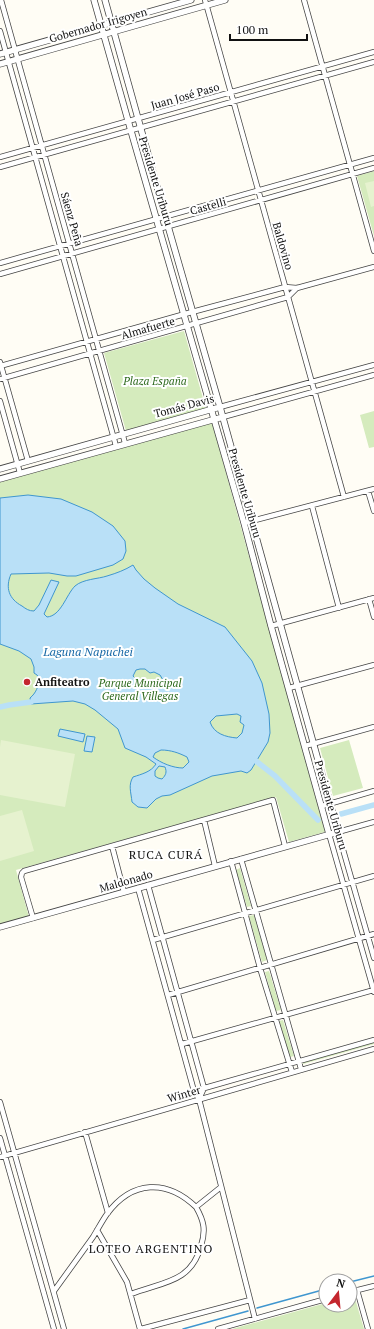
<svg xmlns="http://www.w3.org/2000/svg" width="374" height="1329" viewBox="0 0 374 1329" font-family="'PT Serif',serif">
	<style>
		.green { fill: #d5ebbd }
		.pitch { fill: #e6f2cf }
		.water { fill: #b9e0f7; stroke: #3f96cf; fill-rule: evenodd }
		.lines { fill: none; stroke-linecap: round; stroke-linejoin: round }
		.stream { stroke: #3f96cf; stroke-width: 1.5 }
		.canal { stroke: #b9e0f7; stroke-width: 5.5 }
		.minor-casing { stroke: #444; stroke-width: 6 }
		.tertiary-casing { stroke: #444; stroke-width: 7 }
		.minor { stroke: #fff; stroke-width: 4.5 }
		.tertiary { stroke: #fff; stroke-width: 5.5 }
		.poi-dot { fill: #c4262e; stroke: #fff; stroke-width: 1.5 }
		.labels { text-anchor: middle; stroke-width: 4; stroke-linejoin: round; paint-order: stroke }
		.street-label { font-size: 11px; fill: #111; stroke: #fff }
		.park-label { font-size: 11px; font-style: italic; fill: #2f6b1f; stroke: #fff }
		.poi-label { font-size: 11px; font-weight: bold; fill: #111; stroke: #fff; text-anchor: start }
		.water-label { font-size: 12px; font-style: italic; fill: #1768a6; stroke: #fff }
		.neighbourhood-label { font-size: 12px; letter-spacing: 1px; fill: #111; stroke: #fff }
	</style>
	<rect width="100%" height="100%" fill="#fffdf5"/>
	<!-- green -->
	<path class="green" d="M374 171V236L357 176Z
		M184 331 206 409 126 431 104 353Z
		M374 411V447L369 448 360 415Z
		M212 422 325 832 289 842 276 797 16 870 29 917 0 925V482Z
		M349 740 363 788 333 796 320 748Z
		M240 868 251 906 247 907 236 870Z
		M254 915 267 960 262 962 249 916Z
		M269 971 281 1010 276 1011 265 972Z
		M283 1020 294 1056 290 1057 279 1021Z
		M374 1040V1044L303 1064 301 1060Z
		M354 1295 364 1329H232L326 1303V1305H350V1296Z"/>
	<!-- pitch -->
	<path class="pitch" d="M374 181V206L371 207 365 183Z
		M1 740 75 754 65 807 0 795V747Z
		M22 810 34 851 0 861V816Z"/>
	<!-- water -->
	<path class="water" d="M28 495 61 499 92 512 113 526 125 541 126 551 123 559 113 565 76 576H67L49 573 11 574C5 588 9 599 22 606 26 609 29 611 34 611L39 605 51 580 59 582 44 614 47 617C61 616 66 595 75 586 83 579 98 579 107 576 117 573 125 570 133 565L136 570 144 579 155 588 178 604 225 627 252 661 262 683 269 714 270 733 268 742 251 770 247 773 241 771 212 776 170 795 162 796 156 799 147 808 138 807 132 802C131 792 128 785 133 777 142 774 151 772 156 764L146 757 125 748 118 729 95 710 85 704 73 701 31 704 30 698C36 693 38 687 40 679L37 675 34 673V667L31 659 19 651 0 644V498ZM140 669H145L150 673 154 672 160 675 163 680 162 684 146 680 138 681 133 676 136 670ZM237 714 241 716 240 722 244 725 242 733 237 738C226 737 214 734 210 722L216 716ZM161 750C171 750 179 753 187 757L189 762 183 768C173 768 161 763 153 757L155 753ZM159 766 165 767C167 772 166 775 162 779L158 778 155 776V771Z
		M60 729 85 734 83 742 58 736Z
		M87 736 95 737 92 752 84 751Z"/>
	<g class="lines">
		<!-- stream -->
		<path class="stream" d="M350 1282 374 1276
			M257 1308 326 1289
			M183 1329 248 1311"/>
		<!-- canal -->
		<path class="canal" d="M0 707 9 705 31 702
			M256 761 275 776 318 820
			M341 814 374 805"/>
		<defs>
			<path id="minor" d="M1 0 125 443
				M205 0 344 497
				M304 0 374 251
				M0 31 116 446
				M0 157 374 52
				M0 167 374 62
				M0 263 374 158
				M0 274 374 168
				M0 362 28 461
				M0 366 192 312 285 287 297 288 374 267
				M0 379 288 297 297 288
				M0 401 20 473
				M220 407 374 365
				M223 417 374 375
				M368 491 374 511
				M312 506 339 608
				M244 523 374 489
				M369 599 374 617
				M271 626 374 598
				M289 688 374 665
				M305 746 374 727
				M322 806 374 791
				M204 820 215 866
				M374 822 338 832 374 958
				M329 834 374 992
				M112 846 124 892
				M241 859 301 1069
				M231 861 260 968 292 1072
				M148 885 204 1088 199 1099
				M138 888 194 1091 199 1099 255 1319
				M33 918 21 877 22 873 24 871 273 800 285 846
				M153 940 374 876
				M168 995 374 934
				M182 1044 374 990
				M194 1091 374 1040
				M0 1102 64 1329
				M85 1132 108 1213
				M0 1138 54 1329
				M0 1157 374 1049
				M97 1230 127 1282 140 1329
				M357 1290 368 1329
				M54 1291C67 1273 80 1255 93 1237 98 1229 102 1221 107 1214 132 1180 167 1179 196 1207L221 1187
				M350 1292 374 1286
				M131 1294C162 1282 191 1283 201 1246 206 1230 204 1221 196 1207
				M141 1329 250 1300
				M218 1329 326 1299"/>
			<path id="tertiary" d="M94 0 131 131 244 523 271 626 329 834
				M0 54 191 0
				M0 64 225 0
				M0 469 220 407
				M0 479 223 417
				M0 927 338 832 220 407 168 226 105 0"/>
		</defs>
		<!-- minor casing -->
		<use href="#minor" class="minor-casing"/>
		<!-- tertiary casing -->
		<use href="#tertiary" class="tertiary-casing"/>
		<!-- minor -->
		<use href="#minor" class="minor"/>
		<!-- tertiary -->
		<use href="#tertiary" class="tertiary"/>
	</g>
	<!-- markers -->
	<circle class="poi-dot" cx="27" cy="682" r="4"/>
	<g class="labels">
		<!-- street labels -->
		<g class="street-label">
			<text transform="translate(98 25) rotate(-16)" y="4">Gobernador Irigoyen</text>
			<text transform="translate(185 96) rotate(-16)" y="4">Juan José Paso</text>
			<text transform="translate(156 181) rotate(73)" y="4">Presidente Uriburu</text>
			<text transform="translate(208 206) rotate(-16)" y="4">Castelli</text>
			<text transform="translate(72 219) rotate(74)" y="4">Sáenz Peña</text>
			<text transform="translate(283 246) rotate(74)" y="4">Baldovino</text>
			<text transform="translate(148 328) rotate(-16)" y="4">Almafuerte</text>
			<text transform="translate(184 406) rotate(-15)" y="4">Tomás Davis</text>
			<text transform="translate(245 493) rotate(74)" y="4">Presidente Uriburu</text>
			<text transform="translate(331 805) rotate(74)" y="4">Presidente Uriburu</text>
			<text transform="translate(126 881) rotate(-16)" y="4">Maldonado</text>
			<text transform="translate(184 1094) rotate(-16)" y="4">Winter</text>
		</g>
		<!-- park labels -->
		<g class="park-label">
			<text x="155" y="385">Plaza España</text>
			<text x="140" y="687">Parque Municipal<tspan x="140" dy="13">General Villegas</tspan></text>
		</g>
		<!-- poi labels -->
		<g class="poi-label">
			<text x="35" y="686">Anfiteatro</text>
		</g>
		<!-- water labels -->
		<g class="water-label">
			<text x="88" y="656">Laguna Napuchei</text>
		</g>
		<!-- neighbourhood labels -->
		<g class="neighbourhood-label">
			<text x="166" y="859">RUCA CURÁ</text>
			<text x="151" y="1253">LOTEO ARGENTINO</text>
		</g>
	</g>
	<!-- north arrow -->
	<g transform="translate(338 1293) rotate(16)"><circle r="19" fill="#ffffff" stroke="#a0a0a0"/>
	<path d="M0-3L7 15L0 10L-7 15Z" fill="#c4262e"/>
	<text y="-6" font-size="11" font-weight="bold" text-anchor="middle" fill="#111111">N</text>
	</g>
	<!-- scale -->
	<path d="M230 34v6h77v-6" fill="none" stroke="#111111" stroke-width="2"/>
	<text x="236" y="34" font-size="12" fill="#111111" stroke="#ffffff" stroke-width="3" paint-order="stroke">100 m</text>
</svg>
